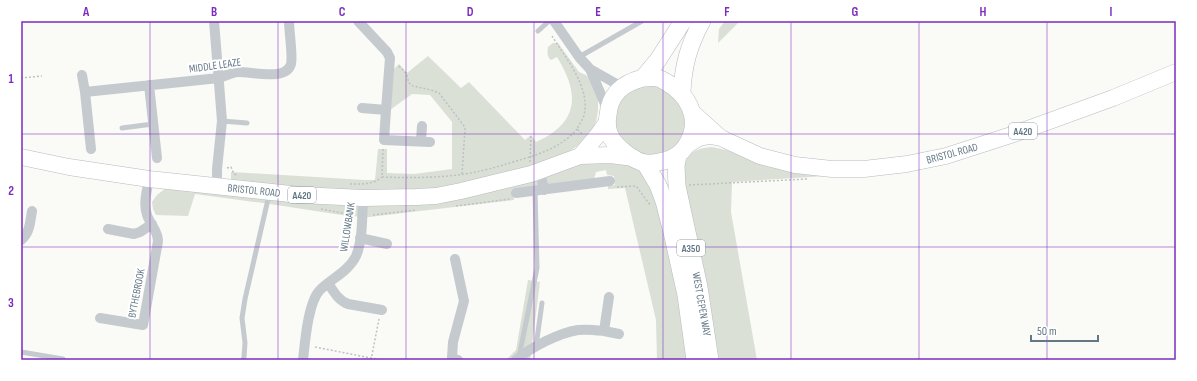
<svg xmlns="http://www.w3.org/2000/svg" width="1197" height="381" viewBox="0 0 1197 381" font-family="'Sofia Sans Condensed',sans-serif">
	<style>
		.green { fill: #dae0d6 }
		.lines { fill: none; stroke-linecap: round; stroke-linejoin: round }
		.primary-casing { stroke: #b6bcc0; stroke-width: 17 }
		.trunk-casing { stroke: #b6bbbf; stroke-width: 18 }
		.path { stroke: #bdc1c4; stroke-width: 1.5; stroke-dasharray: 2 2; stroke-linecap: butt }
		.service { stroke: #c5cace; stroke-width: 5 }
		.minor { stroke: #c5cace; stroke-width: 10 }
		.primary { stroke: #fff; stroke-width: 16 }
		.trunk { stroke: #fff; stroke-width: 17 }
		.grid { fill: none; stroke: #7b2cbf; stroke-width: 1; stroke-opacity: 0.55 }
		.labels { text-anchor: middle; stroke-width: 4; stroke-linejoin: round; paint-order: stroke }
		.shield { fill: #fff; stroke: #92a0aa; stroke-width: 1 }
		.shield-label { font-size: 10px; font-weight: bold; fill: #637785 }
		.street-label { font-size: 11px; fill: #637785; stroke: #fff }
		.neatline { fill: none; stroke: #7b2cbf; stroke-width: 1.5 }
		.grid-label { font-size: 13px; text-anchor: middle; font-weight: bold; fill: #7b2cbf }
	</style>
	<rect width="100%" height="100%" fill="#fafaf7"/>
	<!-- green -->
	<path class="green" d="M725 21H740L718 43 719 29Z
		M553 43H558L579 72 586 75 590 79 598 97V111L596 122 590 134 585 141 559 158 577 163 609 158 640 169 664 212 690 360H657L656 320 625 188 608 189V186L615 185 614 176 607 175 606 170 596 172 594 179 513 192 514 200 369 217 348 216 270 204 195 194 188 216 156 215 153 209 152 202 157 195 167 187 231 192V172L365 180H375L378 149H387V173L414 174 452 169V122L430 95 412 94 390 110 394 69 399 64 407 73 428 56 461 88 469 82 525 140 531 135 536 142C579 123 580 94 557 57L551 60C547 57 547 52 548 47Z
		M651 85 662 88 680 103 687 121 684 139 670 152 647 155 641 153 624 141 617 132 614 121 615 108 623 94 637 86Z
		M712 147 842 175 732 182 731 212 757 360H716L682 175C683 171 683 166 685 162 690 150 701 148 712 147Z
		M528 280 540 282 530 360H506L516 350Z"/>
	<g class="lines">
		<defs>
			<path id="primary" d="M692 112 721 138
				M686 146 699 138 710 136 721 138 760 156 795 165 832 169H864L907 164 946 156 1011 135 1113 98 1176 72
				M580 156 597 136 607 122
				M21 157 69 167 149 179 300 195 363 198 416 197 436 196 461 191 531 174 580 156 610 155 634 158"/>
			<path id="trunk" d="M643 78C648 78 654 77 658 78 664 80 669 84 674 87 693 102 700 125 686 146 681 154 672 159 664 161 658 162 651 164 645 163 633 161 613 145 609 133 607 127 607 121 608 115 610 93 623 83 643 78Z
				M643 78 658 60 683 21
				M682 93C683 65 689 45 702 21
				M678 155 676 166 677 186 699 287 710 360
				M645 163 658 185 664 201 672 232 686 295 695 360"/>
		</defs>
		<!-- primary casing -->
		<use href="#primary" class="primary-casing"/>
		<!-- trunk casing -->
		<use href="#trunk" class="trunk-casing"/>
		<!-- path -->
		<path class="path" d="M552 36C565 57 591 88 584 115 583 120 579 124 577 129L582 134
			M399 66 406 73 409 83 413 86 431 90 439 93 464 126 465 129 462 174
			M21 78 42 76
			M383 149 382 177C411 178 442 178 471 173 486 170 501 166 516 161 538 155 562 147 577 129
			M530 162 531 135
			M227 168 231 167 234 174 237 175
			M350 184C360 184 373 185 382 177
			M689 185 807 179
			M617 187 636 186 651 206
			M456 206 510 199
			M321 209 353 215
			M373 215 416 210
			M315 347 381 360
			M371 360 379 319"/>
		<!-- service -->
		<path class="service" d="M538 31 549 21
			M579 57 642 21
			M222 121 247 123
			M122 128 153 124
			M538 346 537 339 542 303
			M21 352 63 359
			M519 357 537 268 535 191
			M243 360 244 357 245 343 242 318 245 299 269 195"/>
		<!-- minor -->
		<path class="minor" d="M214 21 222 121 217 169V186
			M358 21 387 52 390 58 386 110 362 108
			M554 21 579 57 590 69 608 111
			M590 69 622 87
			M82 75 85 92
			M149 85 157 158
			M386 110 384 140 430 142
			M421 141 422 126
			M91 149 85 92 219 78C224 76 231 73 237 72 250 71 286 82 291 64 293 56 289 31 289 21
			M540 171 544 190
			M516 193 610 181
			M108 229 134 234 140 232 152 224
			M360 238 387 244
			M21 240C30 233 30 222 32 211
			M455 259 464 301 453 342 452 358 458 360
			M328 283C334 292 338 300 348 304L382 310
			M100 318 143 325 158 241C158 231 150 224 147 215 143 203 147 191 149 179
			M604 331 619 334
			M303 360C305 342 308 302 320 290 331 279 349 271 356 256 363 240 362 216 363 198
			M516 360C531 347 559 333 578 330 587 329 595 330 604 331L609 297"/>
		<!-- primary -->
		<use href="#primary" class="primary"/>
		<!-- trunk -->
		<use href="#trunk" class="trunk"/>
	</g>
	<!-- grid -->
	<path class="grid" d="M150 21V360M278 21V360M406 21V360M534 21V360M663 21V360M791 21V360M919 21V360M1047 21V360M21 134H1176M21 247H1176"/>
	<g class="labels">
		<!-- shield labels -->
		<g class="shield">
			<rect x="1009" y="123" width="28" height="16" rx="3"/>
			<rect x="288" y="187" width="28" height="16" rx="3"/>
			<rect x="677" y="240" width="28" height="16" rx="3"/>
		</g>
		<g class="shield-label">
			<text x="1023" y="135">A420</text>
			<text x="302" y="199">A420</text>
			<text x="691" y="252">A350</text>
		</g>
		<!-- street labels -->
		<g class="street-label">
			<text transform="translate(215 65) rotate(-8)" y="4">MIDDLE LEAZE</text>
			<text transform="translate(952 153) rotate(-15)" y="4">BRISTOL ROAD</text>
			<text transform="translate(254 190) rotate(6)" y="4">BRISTOL ROAD</text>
			<text transform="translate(347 227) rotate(-81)" y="4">WILLOWBANK</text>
			<text transform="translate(136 293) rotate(-79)" y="4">BYTHEBROOK</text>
			<text transform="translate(702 304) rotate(80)" y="4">WEST CEPEN WAY</text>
		</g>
	</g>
	<!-- border -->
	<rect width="1197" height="381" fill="none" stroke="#ffffff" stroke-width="44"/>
	<!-- scale -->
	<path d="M1031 335v6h67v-6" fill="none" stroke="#637785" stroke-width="2"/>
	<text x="1037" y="335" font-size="12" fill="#637785" stroke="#ffffff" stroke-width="3" paint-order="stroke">50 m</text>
	<rect x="22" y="22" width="1153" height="337" class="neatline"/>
	<g class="grid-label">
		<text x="86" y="16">A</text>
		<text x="214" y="16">B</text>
		<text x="342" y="16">C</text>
		<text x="470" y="16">D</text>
		<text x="598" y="16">E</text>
		<text x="727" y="16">F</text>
		<text x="855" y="16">G</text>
		<text x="983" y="16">H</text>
		<text x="1111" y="16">I</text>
		<text x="11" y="83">1</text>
		<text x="11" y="195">2</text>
		<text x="11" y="307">3</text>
	</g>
</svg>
